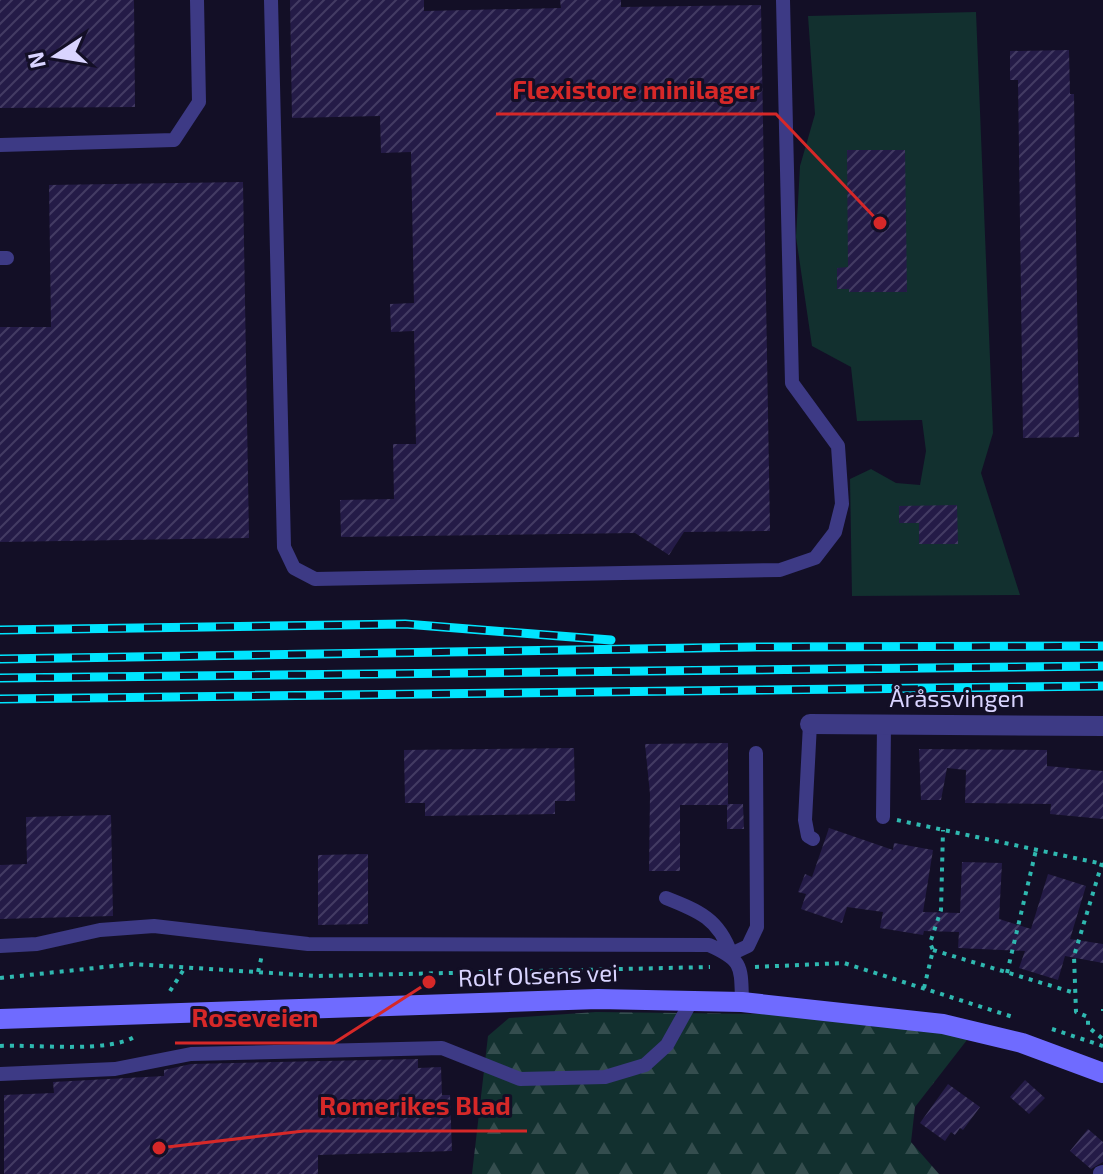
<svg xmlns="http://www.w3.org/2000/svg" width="1103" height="1174" viewBox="0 0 1103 1174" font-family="'Exo 2',sans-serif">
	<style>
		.green { fill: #12302f }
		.forest { fill: url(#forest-firs) }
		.building { fill: url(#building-hatch) }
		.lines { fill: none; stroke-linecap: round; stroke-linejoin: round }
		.path { stroke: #2fb8b0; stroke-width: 4; stroke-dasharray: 4 6; stroke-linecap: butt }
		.service { stroke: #3d3a85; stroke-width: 14 }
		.minor { stroke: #3d3a85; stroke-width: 20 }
		.secondary { stroke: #6f6bff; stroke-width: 20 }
		.rail-casing { stroke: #00e5ff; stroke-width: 9 }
		.rail { stroke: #130f26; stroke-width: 6; stroke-dasharray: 18; stroke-linecap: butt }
		.labels { text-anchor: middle; stroke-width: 6; stroke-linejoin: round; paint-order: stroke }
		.street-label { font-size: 24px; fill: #d9d4ff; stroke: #130f26 }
		.leader { fill: none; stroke: #d62828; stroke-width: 3 }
		.callout-dot { fill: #d62828; stroke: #130f26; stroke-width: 3 }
		.callout-label { font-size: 26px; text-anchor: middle; font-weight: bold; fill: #d62828; stroke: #130f26; stroke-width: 6; stroke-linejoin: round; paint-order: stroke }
	</style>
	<defs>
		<pattern id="forest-firs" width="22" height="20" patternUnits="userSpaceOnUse" patternTransform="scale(2)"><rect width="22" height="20" fill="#12302f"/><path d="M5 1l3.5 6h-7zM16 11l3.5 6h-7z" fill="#344d4e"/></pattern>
		<pattern id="building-hatch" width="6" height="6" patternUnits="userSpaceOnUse" patternTransform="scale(2)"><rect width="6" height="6" fill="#241b47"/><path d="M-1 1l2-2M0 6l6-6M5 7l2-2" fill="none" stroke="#433b63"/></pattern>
	</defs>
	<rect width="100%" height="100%" fill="#130f26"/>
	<!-- green -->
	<path class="green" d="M976 12 993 433 981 473 1020 595 852 596 850 479 871 469 896 483 920 485 926 451 922 420 857 421 851 367 812 346 796 237 800 166 815 114 808 16Z"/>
	<!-- forest -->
	<path class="forest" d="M596 1012 772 1014 970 1036 915 1107 911 1142 939 1174H472L488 1036 509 1018Z"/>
	<!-- building -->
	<path class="building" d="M0 0H134L135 107 0 108Z
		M290 0H424V11L561 8 560 0H621V7L761 5 770 531 684 532 669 555 635 533 341 537 340 500 394 499 393 444H416L414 331 391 332 390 304 414 303 411 152 381 153 380 116 292 118Z
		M1069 50 1070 94H1074L1079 437 1023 438 1018 80H1010V51Z
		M847 150H905L907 292H849V289H837V268L848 267Z
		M243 182 249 538 0 542V327H51L49 185Z
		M957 505 958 544H919V523H899V506Z
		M728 743V804H743L744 829H727V805H680V871H649L650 794 645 744Z
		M574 748 575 801H555V814L425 816V803H405L404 750Z
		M919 749 1047 750V766L1103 771V819L1050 814 1051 804 965 803 966 770 947 768 941 800H921Z
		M111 815 113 916 0 919V865L27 864 26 817Z
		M829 828 893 850 894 843 933 850 923 912 960 913 962 862 1002 863 999 919 1031 929 1048 874 1086 886 1070 939 1103 944V963L1065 956 1058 980 1019 968 1025 951 958 948 959 932 924 931 923 935 880 928 883 912 847 907 842 923 801 909 806 894 798 892 805 874 812 877Z
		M368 854V924L318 925V855Z
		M418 1059V1068L441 1067 442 1095H450L452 1151 318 1155V1174H4V1095L54 1093 53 1082 164 1076V1070L191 1064Z
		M1025 1080 1045 1098 1029 1114 1010 1097Z
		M948 1084 980 1107 963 1130 960 1128 955 1135 951 1132 945 1141 920 1123Z
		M1088 1129 1103 1142V1162L1091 1169 1070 1151Z"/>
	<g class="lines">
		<!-- path -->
		<path class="path" d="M897 820 1103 864
			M1102 863 1074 956 1076 1012 1088 1017V1027L1103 1039
			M933 950 1075 993
			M755 967 844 963 1013 1017
			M258 972 262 955
			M1007 973 1036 850
			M0 978 133 964 317 976 710 967
			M924 988 933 950 930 943 941 910 943 830
			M170 991 186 966
			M1103 1011V1009
			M1052 1029 1103 1046
			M0 1046C33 1044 112 1054 137 1035"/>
		<!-- service -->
		<path class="service" d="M271 0 284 547 294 568 315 579 780 570 815 558 835 532 842 504 838 446 792 383 783 0
			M0 145 174 140 199 102 197 0
			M0 258H7
			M810 724 805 820 808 836 813 839
			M883 817 884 725
			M666 898C699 911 719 919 731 954L748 946 757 927 756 753
			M0 946 37 944 100 930 154 926 308 944 709 945C743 960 741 966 742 1002
			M0 1074 115 1069 191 1054 442 1048 520 1079 605 1077 645 1065 667 1045 692 1000
			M1100 1173 1103 1172"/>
		<!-- minor -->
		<path class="minor" d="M810 724 1103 726"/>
		<!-- secondary -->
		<path class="secondary" d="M0 1019 598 999 742 1002 943 1024 1022 1043 1103 1073"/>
		<defs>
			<path id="rail" d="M0 630 405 624 611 640
				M0 659 756 647 1103 646
				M0 678 1103 666
				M0 699 1103 686"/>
		</defs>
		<!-- rail casing -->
		<use href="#rail" class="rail-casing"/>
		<!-- rail -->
		<use href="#rail" class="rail"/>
	</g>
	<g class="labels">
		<!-- street labels -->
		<g class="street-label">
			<text x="957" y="707">Åråssvingen</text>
			<text transform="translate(538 976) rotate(-2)" y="8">Rolf Olsens vei</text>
		</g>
	</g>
	<!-- callouts -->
	<path class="leader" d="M880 223L776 114H496M429 982L334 1043H175M159 1148L304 1131H527"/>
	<g class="callout-dot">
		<circle cx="880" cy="223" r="8"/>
		<circle cx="429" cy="982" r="8"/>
		<circle cx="159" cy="1148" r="8"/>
	</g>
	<g class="callout-label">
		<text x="636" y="99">Flexistore minilager</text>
		<text x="255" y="1027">Roseveien</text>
		<text x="415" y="1115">Romerikes Blad</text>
	</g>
	<!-- north arrow -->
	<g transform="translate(56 56) rotate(258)" stroke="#130f26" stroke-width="6" paint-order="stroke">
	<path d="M0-6L14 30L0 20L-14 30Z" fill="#d9d4ff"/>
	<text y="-12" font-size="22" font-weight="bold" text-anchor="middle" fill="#d9d4ff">N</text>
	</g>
</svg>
